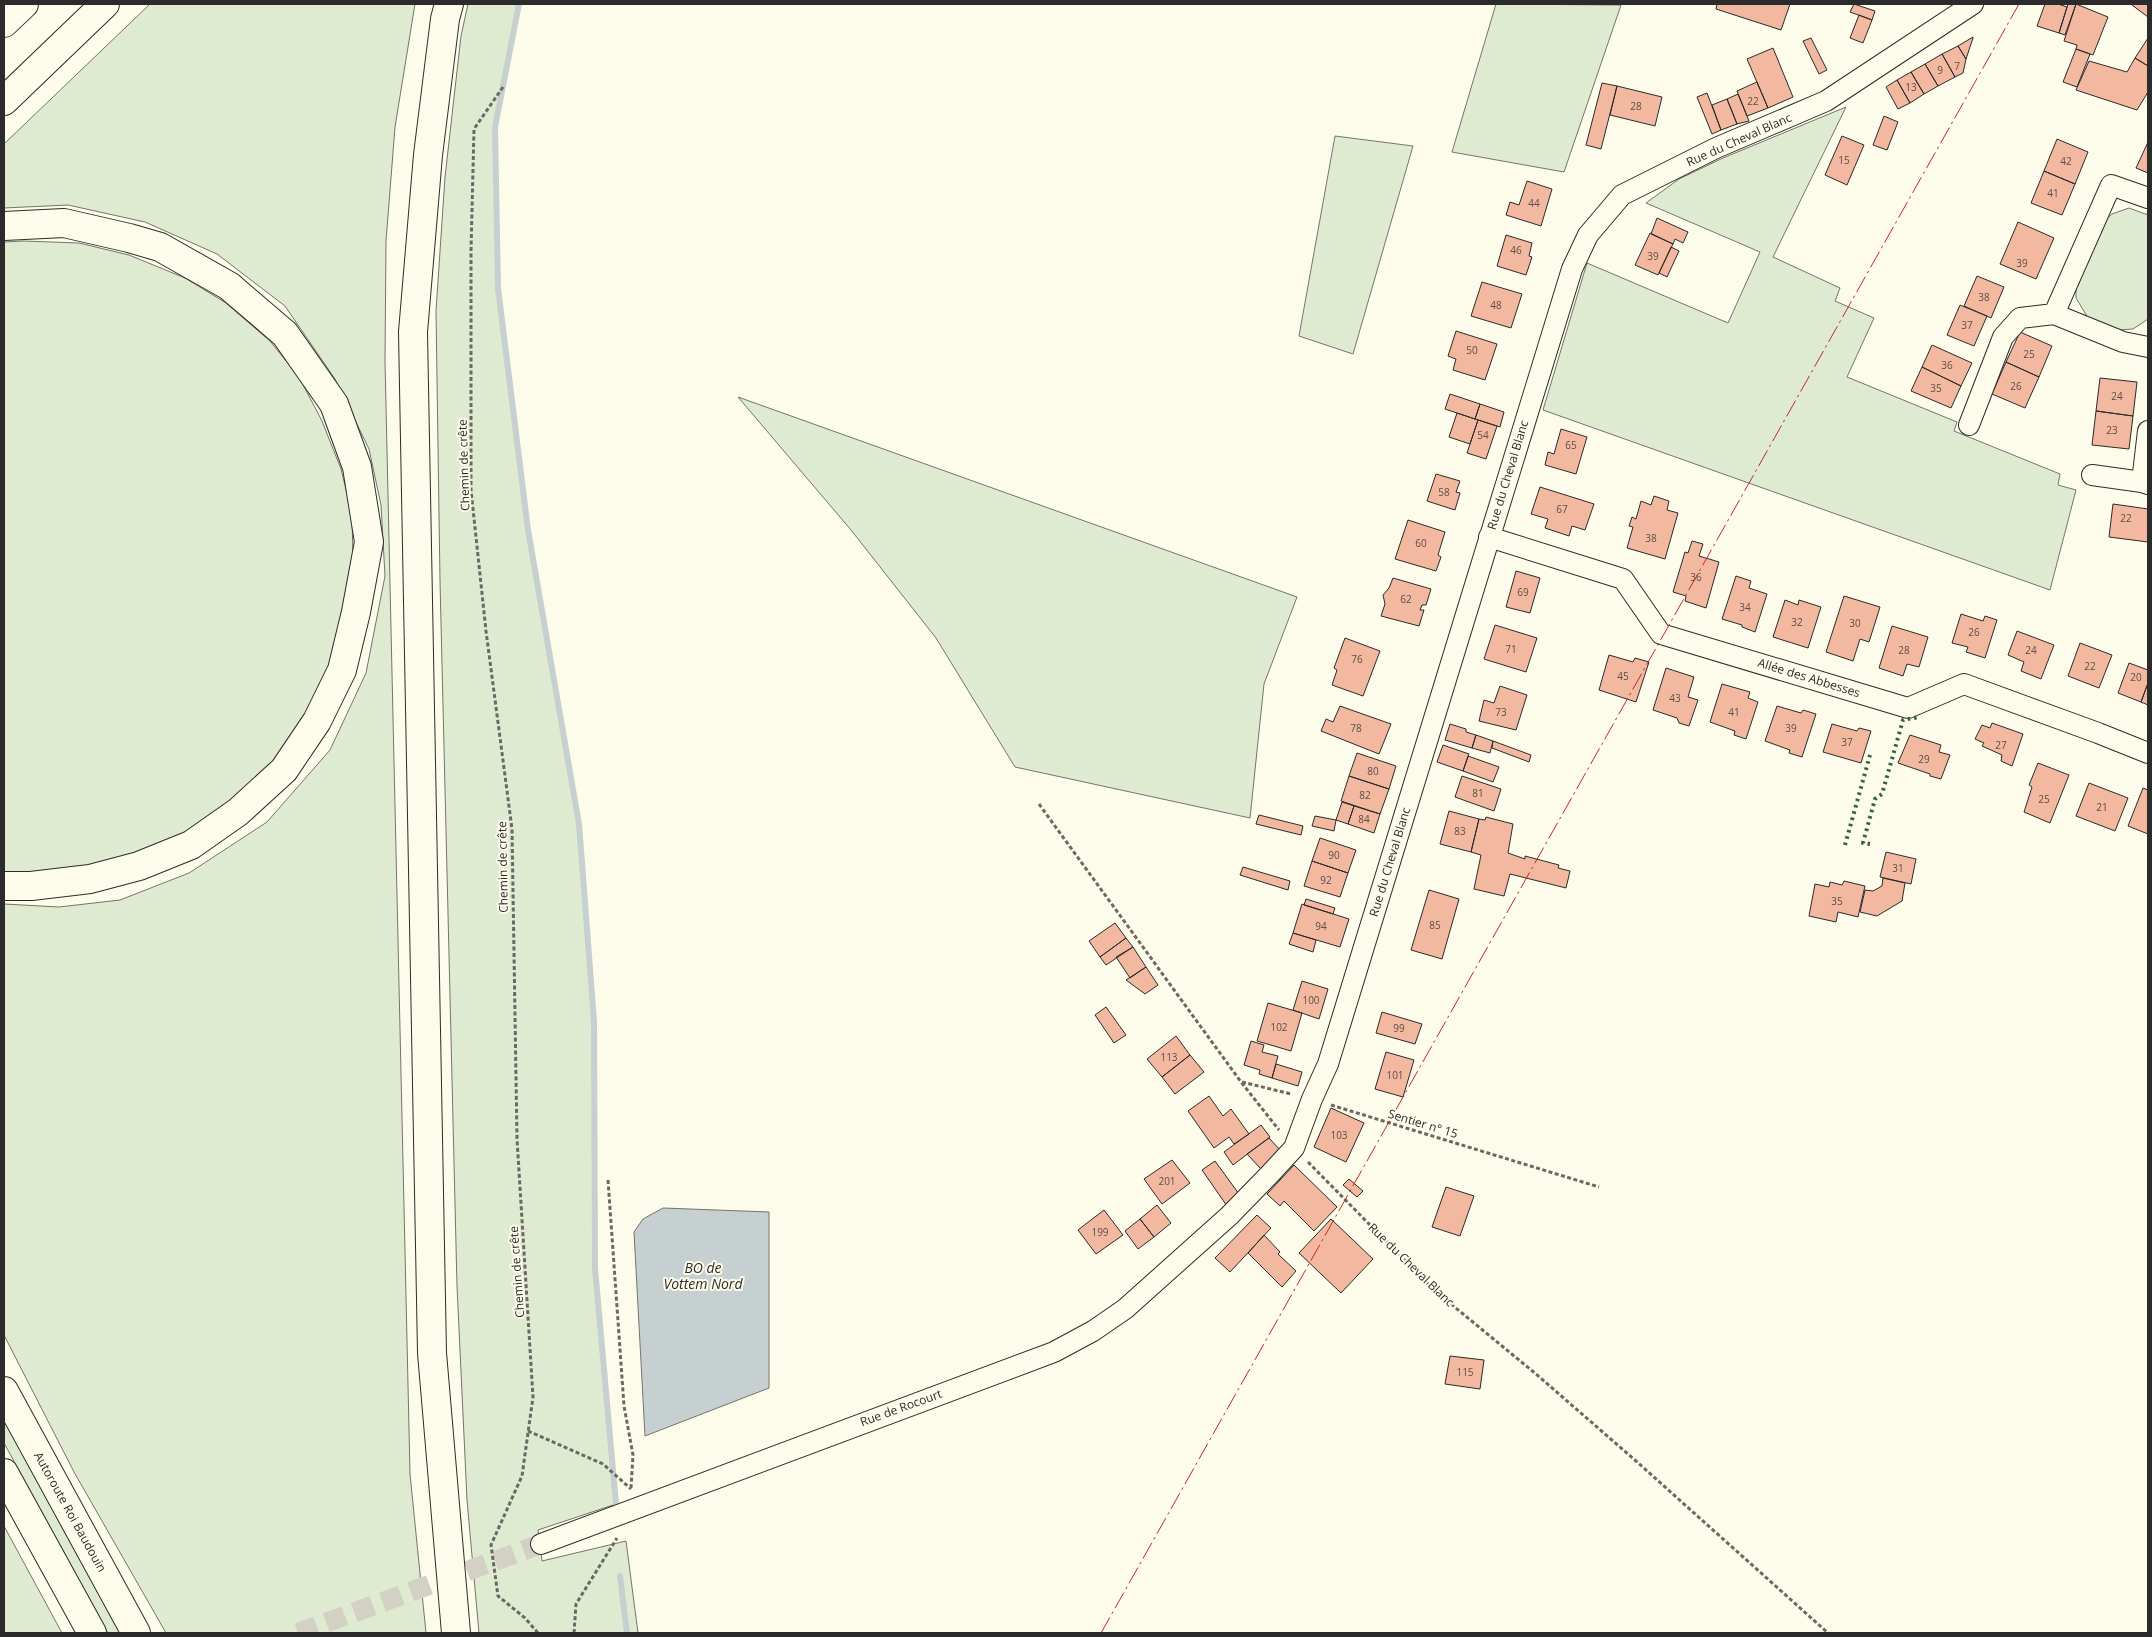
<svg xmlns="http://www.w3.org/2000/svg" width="2152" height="1637" viewBox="0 0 2152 1637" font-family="'Open Sans',sans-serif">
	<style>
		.green { fill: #deebd1; stroke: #74746e }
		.water { fill: #c7d0d0; stroke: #74746e }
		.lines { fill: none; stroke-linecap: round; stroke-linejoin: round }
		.stream { stroke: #c7d0d0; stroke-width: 6 }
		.building { fill: #f2b8a0; stroke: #2b2b2b }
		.street-tunnel { stroke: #d3d1c4; stroke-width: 20; stroke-dasharray: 20 10; stroke-linecap: butt }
		.street-casing { stroke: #2b2b2b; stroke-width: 22 }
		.highway-casing { stroke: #2b2b2b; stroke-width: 30 }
		.path { stroke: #6a6964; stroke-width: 3; stroke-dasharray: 4 2.5; stroke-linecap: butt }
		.street { stroke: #fdfbea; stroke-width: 20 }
		.highway { stroke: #fdfbea; stroke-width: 28 }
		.hedge { stroke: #34623c; stroke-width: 4; stroke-dasharray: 2.5 4; stroke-linecap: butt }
		.power { stroke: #c62828; stroke-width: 1; stroke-dasharray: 18 4 2.5 4; stroke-linecap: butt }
		.labels { text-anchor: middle; stroke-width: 4; stroke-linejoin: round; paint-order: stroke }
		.number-label { font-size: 10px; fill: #5d4e48 }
		.street-label { font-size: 12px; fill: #2b2b2b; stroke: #fdfbea }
		.water-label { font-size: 14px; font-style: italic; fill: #2b2b2b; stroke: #fdfbea }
	</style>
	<rect width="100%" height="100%" fill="#fdfbea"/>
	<!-- green -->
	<path class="green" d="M150 4H415L395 127 386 241 385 361 410 1474 426 1633H166L74 1472 4 1335V904L59 907 120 900 189 873 267 822 330 750 366 673 385 576 381 505 369 449 335 379 285 306 217 254 145 222 68 205 4 208V144Z
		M468 4H517L495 127 498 288 528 530 579 824 594 1021 595 1268 616 1504 538 1530 542 1561 626 1541 638 1633H479L467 1500 457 1286 440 581 436 311 445 177 461 36Z
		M1496 4 1621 5 1564 172 1452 152Z
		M1846 107 1773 257 1840 288 1835 301 1874 318 1847 377 1957 422 1954 431 2060 474 2058 485 2076 490 2050 590 1543 410 1587 263 1728 323 1760 252 1646 203 1679 179 1723 158Z
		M1335 136 1413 146 1353 354 1299 336Z
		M2129 208 2148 215V319L2133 329 2118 330 2088 318 2076 298V283L2099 225 2112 214Z
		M23 241 79 243 129 255 185 278 226 303 270 341 299 377 322 421 341 469 352 514 353 561 339 657 296 741 197 832 85 873 4 875V242Z
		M738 397 1297 597 1264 684 1250 818 1015 767 936 638 851 530Z
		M4 1416 121 1633H108L4 1443Z
		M4 1526 62 1633H4Z"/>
	<!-- water -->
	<path class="water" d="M663 1208 769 1212V1388L645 1436 634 1232 643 1219Z"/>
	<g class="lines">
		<!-- stream -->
		<path class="stream" d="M519 4 495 127 498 288 528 530 579 824 594 1021 595 1268 616 1504
			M620 1576 627 1633"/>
	</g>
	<!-- building -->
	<path class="building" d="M1717 4H1790L1781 30 1716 9Z
		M1854 4 1875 11 1872 20 1850 12Z
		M2045 4H2058L2067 7 2059 33 2037 26Z
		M2068 4H2076L2065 35 2059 33Z
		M2076 4 2108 17 2093 55 2076 49 2077 45 2064 41Z
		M2132 4H2148V17L2132 5Z
		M1859 15 1872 20 1863 43 1850 38Z
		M1973 37V38L1966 59 1958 46Z
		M1811 38 1827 70 1819 74 1803 41Z
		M2148 38V66L2135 58Z
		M1958 46 1966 59 1963 73 1955 77 1942 54Z
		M1773 48 1793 97 1768 108 1747 59Z
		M2076 49 2090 54 2077 87 2063 82Z
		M1942 54 1955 77 1938 86 1925 64Z
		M2135 58 2148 66V92L2137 110 2076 90 2089 61 2127 72Z
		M1925 64 1938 86 1924 94 1911 72Z
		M1911 72 1924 94 1910 103 1897 80Z
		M1897 80 1910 103 1898 109 1886 87Z
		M1757 82 1768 108 1747 116 1737 91Z
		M1602 83 1617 86 1601 149 1586 145Z
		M1617 86 1662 97 1655 126 1610 115Z
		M1707 93 1721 130 1712 134 1697 97Z
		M1738 94 1749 121 1737 124 1727 99Z
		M1727 99 1737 124 1721 130 1712 105Z
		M1884 116 1898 122 1887 150 1873 145Z
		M1842 136 1864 145 1847 185 1825 175Z
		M2057 139 2088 152 2075 184 2044 171Z
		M2148 142V173L2136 168Z
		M2044 171 2075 184 2062 215 2031 203Z
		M1527 181 1552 189 1541 226 1506 215 1510 202 1519 205Z
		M1657 218 1688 232 1683 243 1675 239 1673 244 1651 234Z
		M2018 222 2054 238 2036 279 2000 264Z
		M1650 233 1673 244 1658 275 1635 265Z
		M1506 235 1532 243 1529 256 1532 257 1526 275 1497 266Z
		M1671 247 1679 251 1667 277 1659 273Z
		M1977 276 2004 287 1991 318 1964 306Z
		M1482 282 1522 294 1511 328 1471 316Z
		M1960 305 1987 316 1974 346 1947 335Z
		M1456 331 1497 344 1485 380 1453 370 1456 359 1448 356Z
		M2020 332 2052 346 2039 377 2006 362Z
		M1932 345 1972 363 1961 386 1922 367Z
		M2006 362 2039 377 2025 408 1992 394Z
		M1922 367 1961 386 1951 408 1911 391Z
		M2100 378 2137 382 2133 416 2096 411Z
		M1450 394 1480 404 1475 419 1445 409Z
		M1480 404 1504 412 1500 427 1475 419Z
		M2096 411 2133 416 2129 449 2092 445Z
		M1457 413 1478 420 1470 444 1449 437Z
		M1478 420 1497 426 1486 459 1467 453Z
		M1561 429 1587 437 1576 474 1545 465 1548 452 1554 454Z
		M1436 474 1460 481 1456 492 1460 493 1455 510 1427 501Z
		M1540 487 1594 504 1585 530 1572 526 1569 536 1545 528 1548 519 1531 514Z
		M1654 496 1669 501 1667 510 1678 513 1665 559 1627 548 1633 527 1629 526 1632 517 1636 519 1641 501 1651 505Z
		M2113 504 2148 509V542L2109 537Z
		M1408 520 1445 532 1438 555 1441 557 1436 571 1395 559Z
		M1692 541 1703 544 1699 556 1719 562 1706 608 1685 601 1686 596 1673 592 1685 552 1688 553Z
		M1516 571 1540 578 1530 613 1506 607Z
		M1736 576 1751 581 1749 588 1767 594 1755 632 1742 627V625L1722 619Z
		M1393 578 1431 589 1426 605H1422L1420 610H1424L1419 626 1381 616 1385 604 1383 595 1389 588Z
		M1844 596 1880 607 1869 642 1860 639 1853 661 1826 652Z
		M1785 600 1798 605 1799 600 1821 607 1808 648 1773 637Z
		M1961 614 1983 621 1985 616 1997 620 1985 658 1966 652 1968 647 1952 643Z
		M1495 625 1537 638 1526 672 1484 659Z
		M1892 626 1928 637 1919 667 1907 664 1903 676 1879 668Z
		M2017 631 2054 645 2041 679 2021 671 2024 662 2008 655Z
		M1345 638 1380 651 1363 696 1332 685 1337 670 1334 668Z
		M2080 643 2112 655 2099 688 2068 676Z
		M1609 655 1633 662 1635 658 1649 662 1636 702 1599 690Z
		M2129 663 2148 670V683L2141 702 2118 693Z
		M1666 668 1694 677 1688 697 1698 700 1689 726 1679 723 1677 718 1653 710Z
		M2148 683V705L2141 702Z
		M1722 684 1750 692 1748 698 1758 702 1746 739 1734 735 1735 731 1710 722Z
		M1500 686 1527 695 1516 730 1479 721 1484 700 1494 703Z
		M1340 706 1391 724 1379 754 1321 731 1326 719 1333 722Z
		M1777 706 1801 713 1803 710 1816 714 1802 757 1789 753 1790 750 1765 741Z
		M1992 723 2023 734 2012 766 2001 761 2002 755 1982 746 1984 743 1975 739 1982 725 1990 728Z
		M1450 724 1466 729V732L1476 735 1472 748 1445 740Z
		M1832 724 1857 731 1859 728 1871 731 1861 763 1823 752Z
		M1476 735 1493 741 1490 753 1472 748Z
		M1910 735 1941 745 1939 752 1950 755 1941 779 1930 776V774L1898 763Z
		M1493 741 1531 755 1529 762 1492 748Z
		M1443 745 1469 754 1463 771 1437 762Z
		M1357 753 1396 766 1389 789 1349 776Z
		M1468 756 1499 767 1493 782 1463 771Z
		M2038 763 2069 775 2050 823 2024 812 2032 787 2029 785Z
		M1349 776 1389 789 1380 814 1341 801Z
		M1462 776 1501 789 1494 811 1455 797Z
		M2089 783 2128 798 2115 831 2076 816Z
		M2143 788 2148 790V834L2128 826Z
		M1342 802 1354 806 1348 824 1336 820Z
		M1354 806 1380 814 1374 833 1348 824Z
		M1449 811 1479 819 1471 852 1440 844Z
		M1259 815 1303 826 1301 835 1256 824Z
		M1315 816 1336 820 1334 831 1312 826Z
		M1486 817 1513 824 1508 853 1525 859V856L1559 865 1558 868 1570 871 1566 888 1510 874 1504 896 1474 889 1481 855 1471 852 1479 819 1485 820Z
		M1320 838 1356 850 1348 873 1312 861Z
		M1886 852 1916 859 1911 884 1880 877Z
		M1312 861 1348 873 1340 897 1304 886Z
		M1243 867 1290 881 1288 890 1240 875Z
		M1883 878 1905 883 1902 901 1877 916 1860 912 1865 890 1873 891 1882 886Z
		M1844 881 1865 886 1858 917 1838 912 1836 922 1809 916 1815 884 1829 887 1830 882 1842 885Z
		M1429 890 1459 899 1442 959 1411 950Z
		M1306 899 1335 908 1333 914 1304 905Z
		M1302 904 1349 919 1340 947 1293 933Z
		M1115 923 1126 938 1100 957 1089 941Z
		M1293 933 1316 940 1313 952 1289 944Z
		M1126 938 1133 947 1106 965 1100 957Z
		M1133 947 1146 967 1130 978 1116 957Z
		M1146 967 1158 985 1145 994 1126 980Z
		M1302 981 1328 989 1319 1019 1293 1010Z
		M1268 1003 1302 1013 1291 1051 1257 1041Z
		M1106 1007 1126 1035 1114 1043 1095 1015Z
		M1382 1012 1422 1024 1415 1044 1376 1033Z
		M1176 1036 1190 1055 1162 1077 1147 1059Z
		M1251 1041 1264 1045 1262 1052 1278 1056 1272 1078 1259 1074 1260 1070 1244 1065Z
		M1386 1052 1414 1060 1403 1097 1375 1089Z
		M1190 1055 1204 1072 1175 1094 1162 1077Z
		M1276 1064 1302 1072 1298 1086 1272 1078Z
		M1209 1096 1223 1116 1231 1109 1249 1134 1234 1144 1229 1137 1214 1148 1188 1111Z
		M1331 1108 1364 1123 1346 1162 1314 1147Z
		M1261 1125 1270 1137 1233 1165 1224 1152Z
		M1269 1138 1280 1150 1261 1169 1247 1154Z
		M1172 1160 1190 1183 1162 1204 1144 1179Z
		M1215 1161 1239 1194 1227 1206 1202 1170Z
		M1294 1165 1337 1207 1314 1231 1284 1201 1280 1206 1267 1194Z
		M1349 1179 1363 1191 1357 1197 1343 1185Z
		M1446 1187 1474 1196 1460 1236 1432 1227Z
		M1157 1205 1171 1223 1154 1237 1140 1219Z
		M1104 1210 1123 1235 1096 1254 1078 1230Z
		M1257 1215 1271 1228 1230 1272 1215 1258Z
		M1140 1219 1154 1237 1138 1249 1125 1231Z
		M1331 1219 1373 1259 1341 1293 1299 1253Z
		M1264 1235 1280 1252 1278 1254 1296 1271 1282 1287 1248 1253Z
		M1450 1356 1484 1360 1480 1389 1445 1384Z"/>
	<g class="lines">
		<!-- street-tunnel -->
		<path class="street-tunnel" d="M298 1633 541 1544"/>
		<defs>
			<path id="street" d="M2054 314 2111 185 2148 198
				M1969 425 2003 337 2020 318 2054 314 2123 342 2148 347
				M2148 431 2142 482 2148 484
				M2092 475 2142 482
				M1489 537 1623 579 1661 634 1908 708 1964 684 2098 733 2148 753
				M541 1544 1054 1352 1093 1331 1125 1309 1229 1216 1269 1175 1294 1148 1312 1099 1328 1064 1572 269 1588 235 1622 195 1716 148 1826 101 1973 4"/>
			<path id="highway" d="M449 4 445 19 428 155 413 332 432 1353 456 1633
				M4 23 24 4
				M4 101 105 4
				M4 226 64 223 129 238 160 247 229 286 285 334 334 404 357 467 369 542 356 612 342 670 317 721 284 770 238 812 191 845 139 866 90 879 31 886H4
				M4 1391 136 1633
				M4 1473 92 1633"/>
		</defs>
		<!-- street casing -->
		<use href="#street" class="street-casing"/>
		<!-- highway casing -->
		<use href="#highway" class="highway-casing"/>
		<!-- path -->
		<path class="path" d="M503 87 474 129 471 251V490L486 631 512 829 517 1139 533 1397 522 1476 491 1545 498 1596 525 1618 538 1633
			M1039 804 1241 1082 1279 1130
			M1242 1082 1291 1094
			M1331 1105 1599 1187
			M1308 1162 1434 1290 1536 1374 1636 1461 1828 1633
			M608 1180 624 1406 633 1455 631 1488
			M528 1431 603 1464 631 1489
			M574 1633 576 1604 617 1538"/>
		<!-- street -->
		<use href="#street" class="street"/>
		<!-- highway -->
		<use href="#highway" class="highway"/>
		<!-- hedge -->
		<path class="hedge" d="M1870 844 1863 843 1875 799 1882 794 1903 720 1919 717
			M1845 845 1870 755"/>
		<!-- power -->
		<path class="power" d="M1101 1633 2019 4"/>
	</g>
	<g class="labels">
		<!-- number labels -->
		<g class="number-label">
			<text x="1957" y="70">7</text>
			<text x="1940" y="74">9</text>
			<text x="1911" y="91">13</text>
			<text x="1753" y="105">22</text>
			<text x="1636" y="110">28</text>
			<text x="1844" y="164">15</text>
			<text x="2066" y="165">42</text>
			<text x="2053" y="197">41</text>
			<text x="1534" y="207">44</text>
			<text x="1516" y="254">46</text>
			<text x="1653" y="260">39</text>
			<text x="2022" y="267">39</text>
			<text x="1984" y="301">38</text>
			<text x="1496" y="309">48</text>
			<text x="1967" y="329">37</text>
			<text x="1472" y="354">50</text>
			<text x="2029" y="358">25</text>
			<text x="1947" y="369">36</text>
			<text x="2016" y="390">26</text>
			<text x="1936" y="392">35</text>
			<text x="2117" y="400">24</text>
			<text x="2112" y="434">23</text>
			<text x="1483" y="439">54</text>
			<text x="1571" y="449">65</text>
			<text x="1444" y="496">58</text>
			<text x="1562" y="513">67</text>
			<text x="2126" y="522">22</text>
			<text x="1651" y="542">38</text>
			<text x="1421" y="547">60</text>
			<text x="1696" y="581">36</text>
			<text x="1523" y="596">69</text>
			<text x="1406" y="603">62</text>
			<text x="1745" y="611">34</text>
			<text x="1797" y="626">32</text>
			<text x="1855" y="627">30</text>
			<text x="1974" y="636">26</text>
			<text x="1511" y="653">71</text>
			<text x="1904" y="654">28</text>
			<text x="2031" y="654">24</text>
			<text x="1357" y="663">76</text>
			<text x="2090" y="670">22</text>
			<text x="1623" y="680">45</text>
			<text x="2136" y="681">20</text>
			<text x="1675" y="702">43</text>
			<text x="1501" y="716">73</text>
			<text x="1734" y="716">41</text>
			<text x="1356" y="732">78</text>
			<text x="1791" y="732">39</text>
			<text x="1847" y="746">37</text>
			<text x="2001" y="749">27</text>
			<text x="1924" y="763">29</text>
			<text x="1373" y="775">80</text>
			<text x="1478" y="797">81</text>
			<text x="1365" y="799">82</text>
			<text x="2044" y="803">25</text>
			<text x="2102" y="811">21</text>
			<text x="1364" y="823">84</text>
			<text x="1460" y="835">83</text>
			<text x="1334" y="859">90</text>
			<text x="1898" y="872">31</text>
			<text x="1326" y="884">92</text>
			<text x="1837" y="905">35</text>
			<text x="1435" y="929">85</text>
			<text x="1321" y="930">94</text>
			<text x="1311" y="1004">100</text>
			<text x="1279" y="1031">102</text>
			<text x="1399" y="1032">99</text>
			<text x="1169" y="1061">113</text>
			<text x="1395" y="1079">101</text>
			<text x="1339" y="1139">103</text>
			<text x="1167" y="1185">201</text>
			<text x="1100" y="1236">199</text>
			<text x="1465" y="1376">115</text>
		</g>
		<!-- street labels -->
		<g class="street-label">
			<text transform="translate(1739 140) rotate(-24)" y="4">Rue du Cheval Blanc</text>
			<text transform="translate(464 465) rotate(-92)" y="4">Chemin de crête</text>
			<text transform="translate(1508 475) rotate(-73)" y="4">Rue du Cheval Blanc</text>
			<text transform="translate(1809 678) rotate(17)" y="4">Allée des Abbesses</text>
			<text transform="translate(1390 862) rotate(-73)" y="4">Rue du Cheval Blanc</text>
			<text transform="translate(503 867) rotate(-91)" y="4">Chemin de crête</text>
			<text transform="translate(1423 1124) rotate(17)" y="4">Sentier n° 15</text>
			<text transform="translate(1411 1265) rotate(44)" y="4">Rue du Cheval Blanc</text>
			<text transform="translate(517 1272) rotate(-94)" y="4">Chemin de crête</text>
			<text transform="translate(901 1408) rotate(-20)" y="4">Rue de Rocourt</text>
			<text transform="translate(70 1512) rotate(61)" y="4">Autoroute Roi Baudouin</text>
		</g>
		<!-- water labels -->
		<g class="water-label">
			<text x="703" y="1273">BO de<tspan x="703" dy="16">Vottem Nord</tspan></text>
		</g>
	</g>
	<!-- border -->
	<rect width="2152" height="1637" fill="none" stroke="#2b2b2b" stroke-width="10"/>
</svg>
